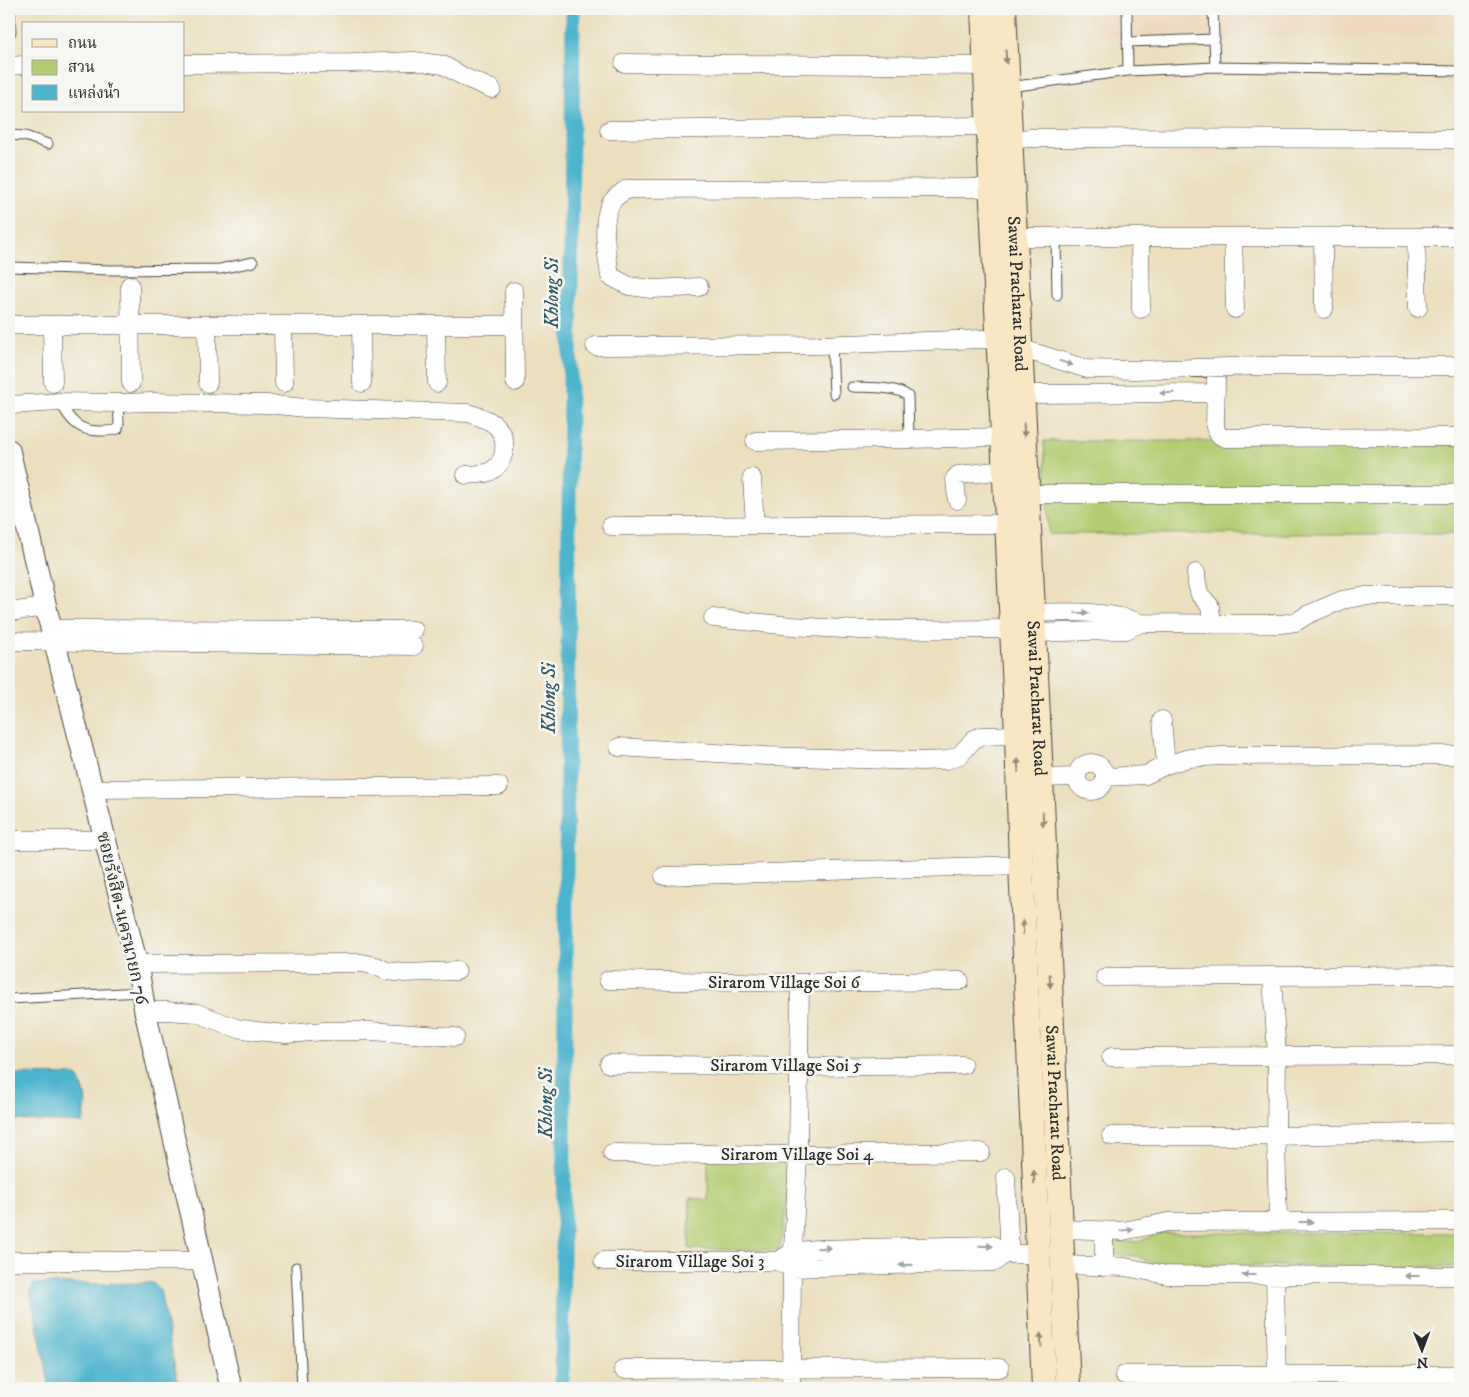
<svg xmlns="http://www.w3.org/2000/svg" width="1469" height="1397" viewBox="0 0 1469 1397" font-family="'IM FELL DW Pica','Noto Serif Thai',serif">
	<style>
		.built { fill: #eed7bb }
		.green { fill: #b3cc72; stroke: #6f7c4e }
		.water { fill: #4eb4cd; stroke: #3c707c }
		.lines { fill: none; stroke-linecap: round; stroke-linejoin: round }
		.canal { stroke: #4eb4cd; stroke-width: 15 }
		.service-casing { stroke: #484641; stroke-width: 11 }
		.minor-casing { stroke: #484641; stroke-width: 19 }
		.tertiary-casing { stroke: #484641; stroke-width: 23 }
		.secondary-casing { stroke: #484641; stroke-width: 26 }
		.service { stroke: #fff; stroke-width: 9 }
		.minor { stroke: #fff; stroke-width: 18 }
		.tertiary { stroke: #fff; stroke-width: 21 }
		.secondary { stroke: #f9e7c3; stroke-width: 24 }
		.oneway { fill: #928977 }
		.oneway2 { fill: #a0a0a0 }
		.labels { text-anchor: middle; stroke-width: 5; stroke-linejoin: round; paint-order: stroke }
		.street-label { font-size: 18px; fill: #2b2b2b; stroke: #f6f6f2 }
		.water-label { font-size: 19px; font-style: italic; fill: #375b64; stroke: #f6f6f2 }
	</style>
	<rect width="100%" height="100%" fill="#f6f6f2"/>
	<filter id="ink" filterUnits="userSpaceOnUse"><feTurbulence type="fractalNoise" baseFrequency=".02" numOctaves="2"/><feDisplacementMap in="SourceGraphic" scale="10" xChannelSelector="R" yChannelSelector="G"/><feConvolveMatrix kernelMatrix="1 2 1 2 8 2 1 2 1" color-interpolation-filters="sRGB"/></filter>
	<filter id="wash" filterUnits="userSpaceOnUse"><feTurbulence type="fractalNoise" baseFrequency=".0096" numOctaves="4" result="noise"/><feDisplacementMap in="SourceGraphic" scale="20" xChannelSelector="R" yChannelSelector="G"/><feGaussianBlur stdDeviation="1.12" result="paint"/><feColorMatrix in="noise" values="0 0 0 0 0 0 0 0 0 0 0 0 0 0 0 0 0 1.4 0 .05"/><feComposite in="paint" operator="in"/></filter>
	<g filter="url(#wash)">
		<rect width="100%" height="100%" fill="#ebdfbe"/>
		<!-- built -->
		<path class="built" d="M1089 9H1460V36H1088Z"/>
		<!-- green -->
		<path class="green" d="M1044 441H1460V534H1049Z
			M708 1156 784 1162C792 1191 784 1221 779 1250L689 1249 690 1198 708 1200Z
			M1161 1233H1460V1267L1155 1265 1137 1256 1117 1255 1112 1249 1115 1242H1137Z"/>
		<!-- water -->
		<path class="water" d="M9 1074 76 1075C88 1093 87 1103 83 1123L9 1120Z
			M153 1283 160 1290 179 1388H50L30 1291 34 1284Z"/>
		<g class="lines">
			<!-- canal -->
			<path class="canal" d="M562 1388 573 9"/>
		</g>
	</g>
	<g filter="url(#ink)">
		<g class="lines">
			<defs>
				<path id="service" d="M10 9 11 32
					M1127 9 1128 71
					M1213 9 1215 67
					M1127 42 1215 39
					M1009 87 1128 71 1215 67 1460 71
					M9 135 25 136 48 144
					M1056 237 1057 295
					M9 267 112 270 220 269 253 262
					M832 345 834 394
					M852 387C867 388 897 386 908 396L909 439
					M60 402C70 421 79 432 102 431 108 431 113 431 118 429L119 423 118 403
					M9 999 141 992
					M296 1267 302 1388"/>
				<path id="minor" d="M624 63 986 66
					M184 64 352 63 414 61 443 65 466 78 492 89
					M9 66 24 65
					M609 130 989 126
					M1010 140 1030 138 1460 139
					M1015 237H1460
					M1233 237 1235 309
					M1323 237 1324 309
					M1416 237 1418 308
					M1140 238 1141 309
					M130 285 131 383
					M699 287 651 289 629 286 610 276C607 255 599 216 614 199 618 195 623 192 627 189L991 188
					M514 291 515 382
					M9 325H514
					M436 325 437 383
					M52 326 53 383
					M207 326 208 383
					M283 326 284 383
					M361 326 362 383
					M595 346 819 345 982 339 999 340
					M1020 348 1087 369 1135 370 1260 366H1460
					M1218 368 1216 380 1215 427C1217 433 1219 436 1225 438L1460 437
					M1023 394 1215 393
					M9 405 60 402 118 403 152 402 267 404 305 408 469 413C479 417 490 419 497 427 509 440 506 464 489 472 482 475 474 474 466 475
					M755 441 909 439 1003 437
					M752 478 755 525
					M1027 494H1460
					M957 500 955 478 958 475 1005 470
					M611 526 1007 524
					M1196 573 1197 584 1200 595 1210 606 1212 624
					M9 612 46 607
					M1033 613C1070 612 1107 610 1141 623L1281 624 1296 622 1307 615 1342 600 1365 596H1460
					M713 618 792 626 860 630 1012 629
					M59 629 414 630
					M1034 633 1126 630 1141 623
					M9 641 414 646
					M1162 720 1166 765
					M619 747 765 756 921 761 947 760 960 755 974 739 981 736 1017 735
					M1077 777a14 14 0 1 1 28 0a14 14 0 1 1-28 0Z
					M1106 777 1146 775 1166 765 1189 758 1222 756 1460 755
					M1041 778 1077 777
					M92 789 499 786
					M9 840H105
					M664 876 1021 865
					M137 964 362 963 376 966 387 971 405 973 457 971
					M1105 977 1460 975
					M1272 977 1277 1056 1276 1136 1278 1222
					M608 980 800 983 960 981
					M145 1011H166L197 1013 236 1028 257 1031 286 1034 325 1031H371L455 1037
					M1111 1057 1460 1055
					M609 1064 799 1067 963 1065
					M1111 1136H1276L1460 1132
					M612 1153 798 1155 981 1152
					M1006 1177 1010 1254
					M1061 1229 1123 1231 1168 1222 1460 1221
					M1104 1231V1267
					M784 1257 793 1252 816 1249 993 1245 1004 1254
					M9 1261H201
					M603 1261H777L792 1268 995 1262 1004 1254H1037
					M1062 1265 1125 1267 1167 1275 1460 1276
					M1275 1275 1277 1388
					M623 1369 1000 1368
					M1124 1375H1460
					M791 1388 792 1268 798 1155 800 983"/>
				<path id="tertiary" d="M9 450 47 612 137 964 145 1011 231 1388"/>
				<g id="secondary">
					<path d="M983 9 1017 735 1021 865 1044 1388"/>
					<path id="s1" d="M1004 9 1041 778 1068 1388"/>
				</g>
			</defs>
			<!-- service casing -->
			<use href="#service" class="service-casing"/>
			<!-- minor casing -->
			<use href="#minor" class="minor-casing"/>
			<!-- tertiary casing -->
			<use href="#tertiary" class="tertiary-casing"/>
			<!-- secondary casing -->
			<use href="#secondary" class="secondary-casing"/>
			<!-- service -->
			<use href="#service" class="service"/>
			<!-- minor -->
			<use href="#minor" class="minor"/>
			<!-- tertiary -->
			<use href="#tertiary" class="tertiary"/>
			<!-- secondary -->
			<use href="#secondary" class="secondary"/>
		</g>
		<!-- one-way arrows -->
		<defs><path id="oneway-solid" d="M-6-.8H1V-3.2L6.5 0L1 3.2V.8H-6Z" transform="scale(1.25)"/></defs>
		<g class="oneway">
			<use href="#oneway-solid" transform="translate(1006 57) rotate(87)"/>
			<use href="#oneway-solid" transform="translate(1024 430) rotate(87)"/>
			<use href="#oneway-solid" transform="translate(1018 765) rotate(-92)"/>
			<use href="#oneway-solid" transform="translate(1043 819) rotate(88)"/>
			<use href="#oneway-solid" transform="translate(1023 927) rotate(-92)"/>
			<use href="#oneway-solid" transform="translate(1050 981) rotate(87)"/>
			<use href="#oneway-solid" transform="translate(1034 1177) rotate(-92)"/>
			<use href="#oneway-solid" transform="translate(1041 1340) rotate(-93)"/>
		</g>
		<g class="oneway2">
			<use href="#oneway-solid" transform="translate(1066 363) rotate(18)"/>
			<use href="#oneway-solid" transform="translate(1167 393) rotate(179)"/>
			<use href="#oneway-solid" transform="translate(1082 613) rotate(1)"/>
			<use href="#oneway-solid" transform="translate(1306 1222)"/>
			<use href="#oneway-solid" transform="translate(1127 1230) rotate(-8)"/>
			<use href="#oneway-solid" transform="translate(986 1246) rotate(2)"/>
			<use href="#oneway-solid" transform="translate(824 1248) rotate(-2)"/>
			<use href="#oneway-solid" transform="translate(906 1265) rotate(179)"/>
			<use href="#oneway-solid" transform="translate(1249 1275) rotate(-180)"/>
			<use href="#oneway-solid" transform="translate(1412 1276) rotate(-180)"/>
		</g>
	</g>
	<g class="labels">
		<!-- street labels -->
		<g class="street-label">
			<text dy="6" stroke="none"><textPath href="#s1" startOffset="285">Sawai Pracharat Road</textPath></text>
			<text dy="6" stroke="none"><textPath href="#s1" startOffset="690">Sawai Pracharat Road</textPath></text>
			<text transform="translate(123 918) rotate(77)" y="6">ซอยรังสิต-นครนายก 76</text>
			<text x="784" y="988">Sirarom Village Soi 6</text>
			<text x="786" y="1071">Sirarom Village Soi 5</text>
			<text dy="6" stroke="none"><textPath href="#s1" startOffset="1095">Sawai Pracharat Road</textPath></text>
			<text x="797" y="1160">Sirarom Village Soi 4</text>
			<text x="690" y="1267">Sirarom Village Soi 3</text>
		</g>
		<!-- water labels -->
		<g class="water-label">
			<text transform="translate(551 293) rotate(-90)" y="7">Khlong Si</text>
			<text transform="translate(548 698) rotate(-90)" y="7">Khlong Si</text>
			<text transform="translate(545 1103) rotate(-90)" y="7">Khlong Si</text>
		</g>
	</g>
	<!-- margin -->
	<rect width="1469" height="1397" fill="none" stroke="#f6f6f2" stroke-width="30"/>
	<!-- legend -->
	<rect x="22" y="22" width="162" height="90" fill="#f6f6f2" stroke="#a5a5a2"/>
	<rect x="32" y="39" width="25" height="8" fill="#f9e7c3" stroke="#a5a5a2"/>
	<text x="68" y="48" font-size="15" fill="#2b2b2b">ถนน</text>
	<rect x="32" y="60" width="25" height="15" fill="#b3cc72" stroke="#a5a5a2"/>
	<text x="68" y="72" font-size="15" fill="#2b2b2b">สวน</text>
	<rect x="32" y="85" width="25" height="15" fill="#4eb4cd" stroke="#a5a5a2"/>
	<text x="68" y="98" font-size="15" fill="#2b2b2b">แหล่งน้ำ</text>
	<!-- north arrow -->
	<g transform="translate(1422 1350) rotate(179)" stroke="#f6f6f2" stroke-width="4" paint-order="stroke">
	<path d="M0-4L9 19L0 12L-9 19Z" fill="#2b2b2b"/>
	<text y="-8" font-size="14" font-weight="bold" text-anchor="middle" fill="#2b2b2b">N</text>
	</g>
</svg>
